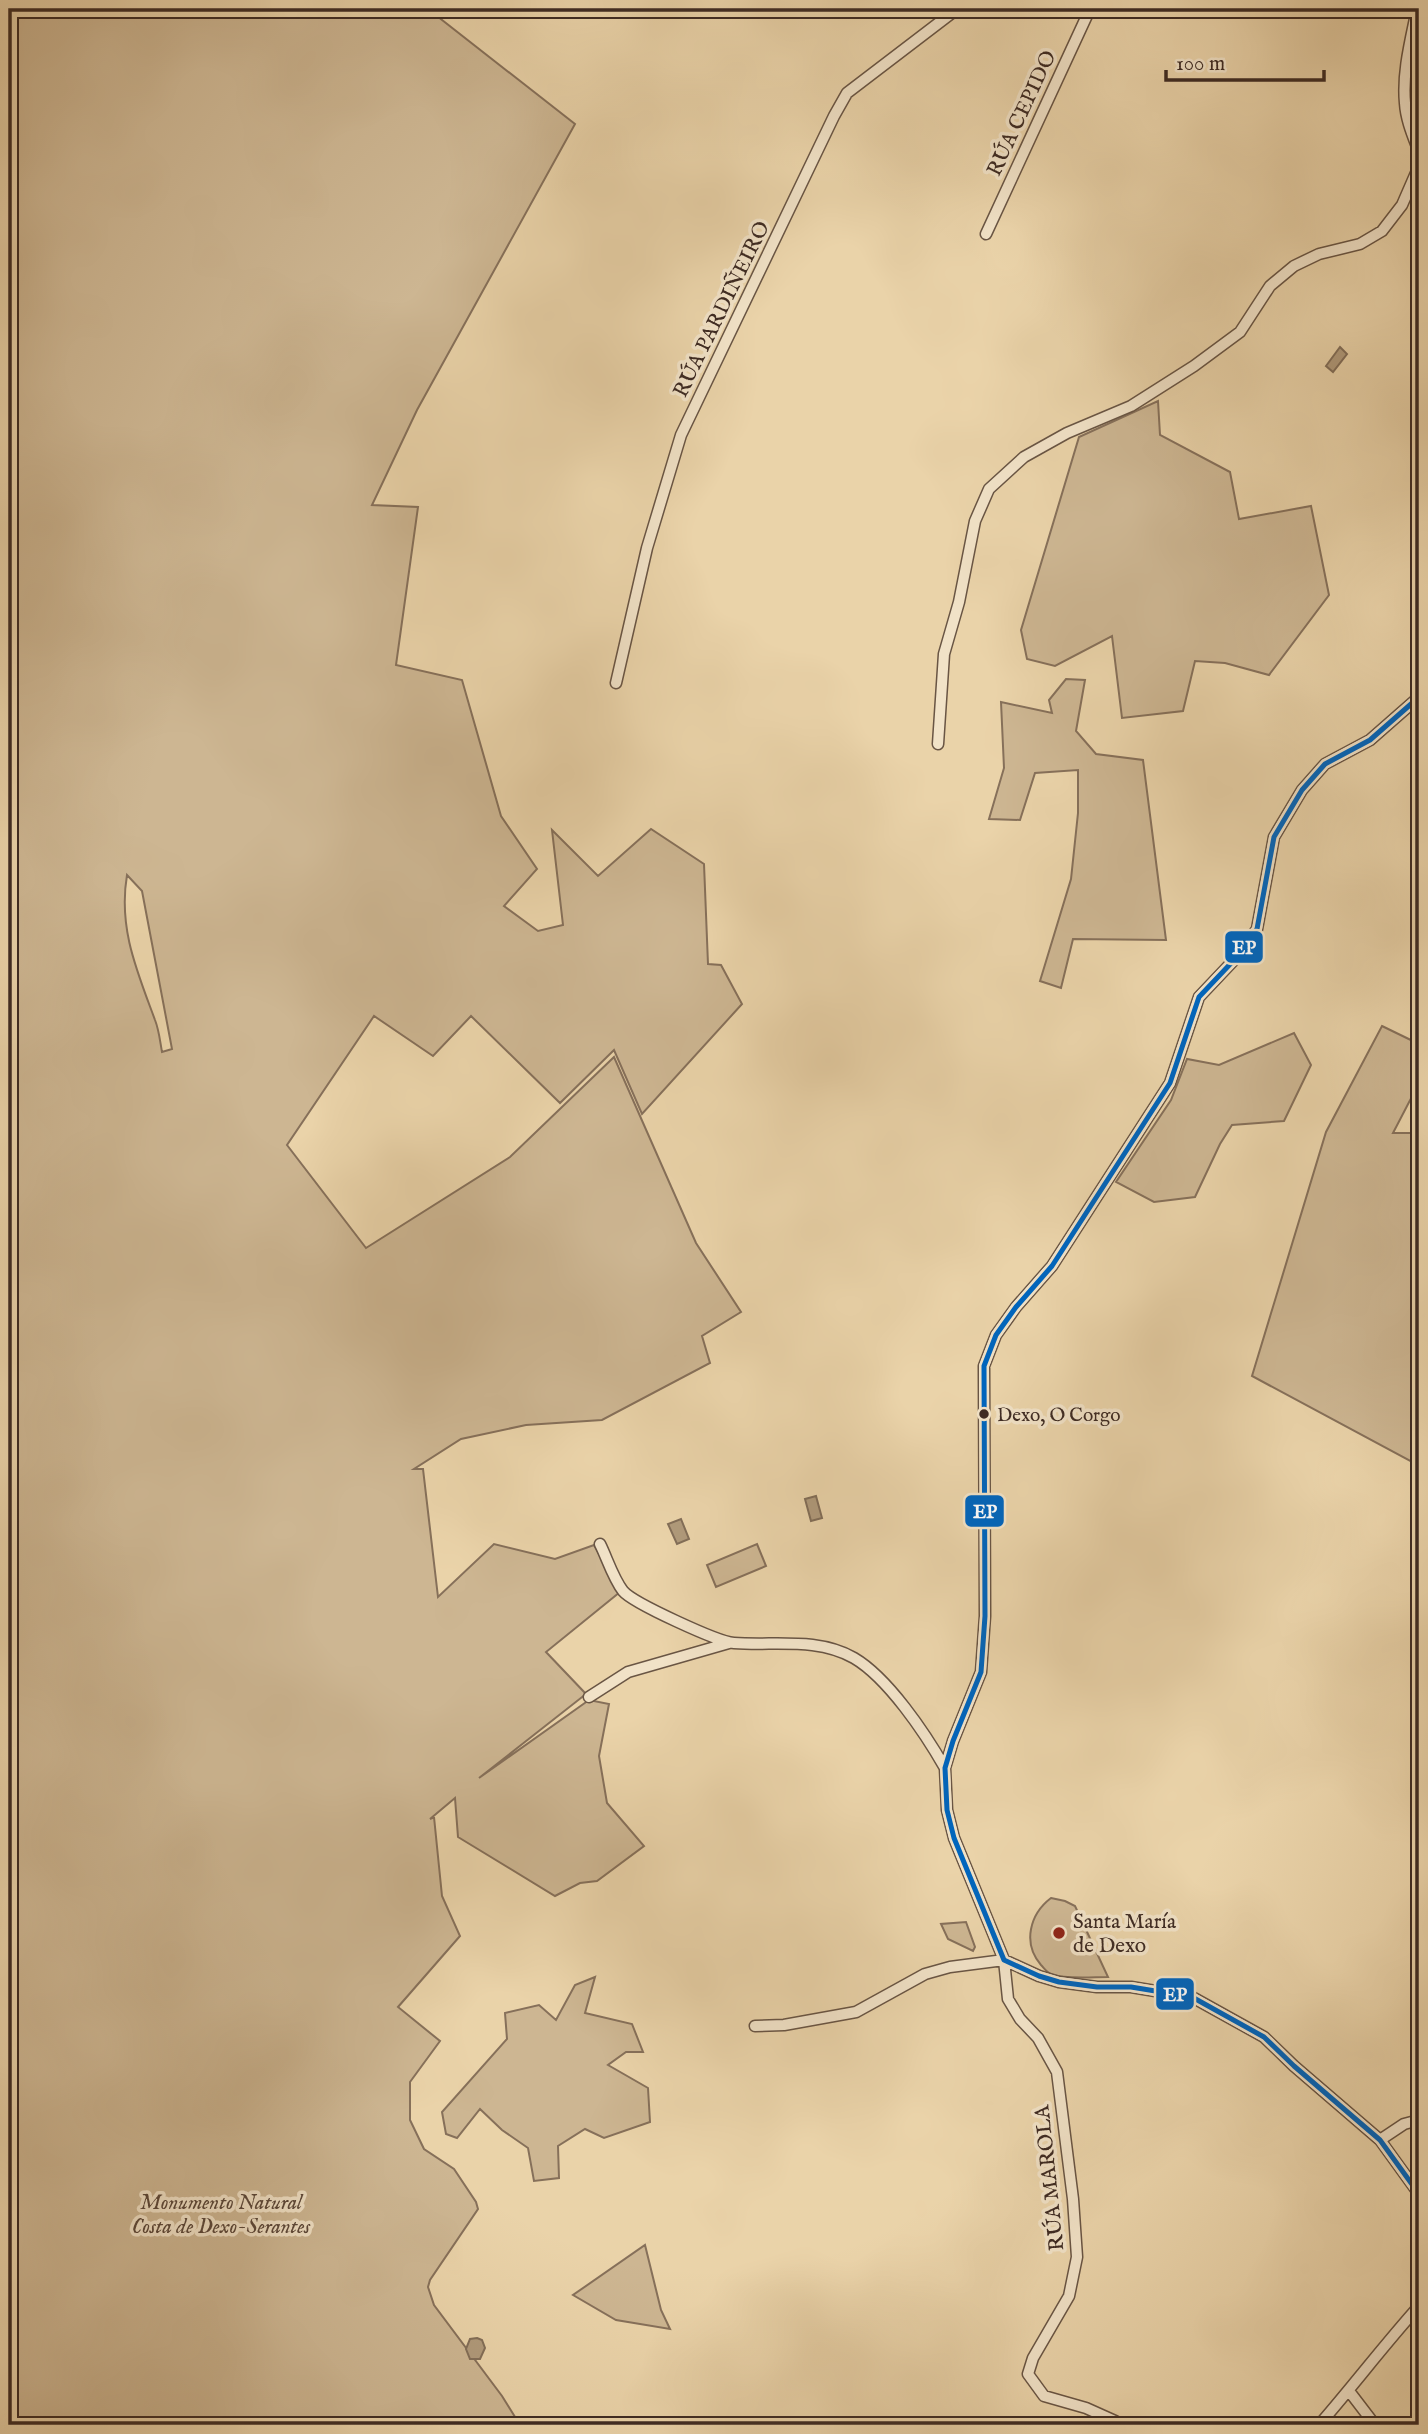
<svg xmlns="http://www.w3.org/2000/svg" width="1428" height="2434" viewBox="0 0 1428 2434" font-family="'IM FELL English',serif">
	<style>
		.green { fill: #cdb692; stroke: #86705a; stroke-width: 2; fill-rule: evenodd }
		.water { fill: #b09a7b; stroke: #826e58; stroke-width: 2 }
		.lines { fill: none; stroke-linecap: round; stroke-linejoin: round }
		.minor-casing { stroke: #695544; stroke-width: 13 }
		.minor { stroke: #f1e2c7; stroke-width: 10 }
		.bus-1-casing { stroke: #f1e2c7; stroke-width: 10 }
		.bus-1 { stroke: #0065bd; stroke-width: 5 }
		.bus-dot { fill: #3e2b23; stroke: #f1e2c7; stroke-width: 2.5 }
		.poi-dot { fill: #8f2418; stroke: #f1e2c7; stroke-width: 2.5 }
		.labels { text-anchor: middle; stroke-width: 7; stroke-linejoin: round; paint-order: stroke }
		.bus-label { font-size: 19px; fill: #3e2b23; stroke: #f1e2c7; text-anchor: start }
		.street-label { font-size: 21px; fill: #3e2b23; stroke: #f1e2c7 }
		.poi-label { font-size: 21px; fill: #3e2b23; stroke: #f1e2c7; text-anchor: start }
		.park-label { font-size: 21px; font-style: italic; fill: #5b4739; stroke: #f1e2c7 }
		.line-badge { stroke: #f1e2c7; stroke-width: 2.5 }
		.badge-label { font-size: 19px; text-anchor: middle; font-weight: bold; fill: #fff }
	</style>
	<rect width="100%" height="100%" fill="#ead3a9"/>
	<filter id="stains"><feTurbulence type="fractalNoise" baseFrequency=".00286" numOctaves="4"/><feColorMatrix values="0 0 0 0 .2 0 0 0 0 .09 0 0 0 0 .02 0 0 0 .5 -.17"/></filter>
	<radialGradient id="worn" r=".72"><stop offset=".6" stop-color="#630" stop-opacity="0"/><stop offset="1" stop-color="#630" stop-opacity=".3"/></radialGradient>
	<!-- green -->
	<path class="green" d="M9 9H428L575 124 417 410 372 505 418 507 396 665 462 680 501 816 537 869 504 906 538 931 563 925 552 830 598 876 651 829 704 864 708 964 721 965 742 1004 642 1114 614 1050 560 1103 471 1016 433 1056 374 1016 287 1145 366 1248 510 1157 614 1057 696 1243 741 1312 702 1336 710 1363 602 1420 526 1425 461 1439 414 1469H423L438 1597 494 1544 555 1559 594 1545 620 1592 546 1652 586 1694 479 1778 589 1700 609 1704 599 1756 607 1803 644 1846 597 1881 580 1883 555 1896 458 1837 455 1798 430 1819 434 1817 442 1896 460 1936 398 2007 440 2041 410 2082V2120L424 2149 454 2169 476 2202 478 2209 430 2280 428 2287 434 2305 502 2396 520 2425H9ZM127 875 142 891 172 1049 162 1052C160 1041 159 1030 155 1020 137 971 118 928 127 875Z
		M1158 401 1160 435 1230 472 1239 519 1311 506 1329 595 1269 675 1225 663 1195 661 1183 711 1122 718 1112 636 1055 666 1027 659 1021 630 1079 437Z
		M1066 679 1085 680 1076 731 1096 754 1143 760 1166 940 1073 939 1061 988 1040 981 1071 879 1078 813V770L1035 773 1020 820 989 819 1004 768 1001 702 1052 713 1049 700Z
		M1382 1026 1419 1044V1083L1393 1133H1419V1455L1414 1463 1252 1376 1326 1132Z
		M1294 1033 1311 1065 1284 1121 1232 1125 1220 1144 1195 1197 1154 1202 1116 1182 1171 1100 1187 1059 1219 1065Z
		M757 1544 766 1566 716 1587 707 1565Z
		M1051 1898 1065 1901 1075 1906 1108 1977C1093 1977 1065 1979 1053 1975 1047 1973 1045 1969 1041 1965 1022 1943 1030 1914 1051 1898Z
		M966 1922 975 1947 973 1951 948 1939 941 1924Z
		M595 1977 585 2013 632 2024 643 2052H626L608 2065 648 2088 650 2122 604 2138 585 2129 558 2146 559 2178 534 2181 528 2148 502 2130 480 2109 457 2138 446 2134 442 2112 507 2039 505 2013 539 2005 556 2020 575 1985Z
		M645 2245 661 2310 670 2329 616 2320 573 2295Z"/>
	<!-- water -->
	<path class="water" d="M1340 347 1347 354 1333 372 1326 366Z
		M816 1496 822 1518 811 1521 805 1499Z
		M681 1519 689 1539 677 1544 668 1524Z
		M477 2338 482 2340 485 2348 480 2359H470L466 2349 470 2339Z"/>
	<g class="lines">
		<defs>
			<path id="minor" d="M1417 9C1411 39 1402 72 1405 103 1406 120 1413 136 1419 152
				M986 234 1090 9
				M616 683 647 548 681 435 834 116 847 93 957 9
				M1419 697 1370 740 1325 764 1302 790 1274 837 1257 929 1235 959 1199 997 1170 1083 1052 1266 1016 1307 996 1335 984 1366 985 1616 981 1672 953 1741 945 1768 947 1810 954 1838 1004 1960 1039 1976 1059 1982 1097 1987H1131L1192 1997 1264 2037 1294 2066 1380 2140 1419 2194
				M938 744 944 654 959 602 975 521 989 489 1024 457 1067 433 1131 406 1194 366 1240 332 1270 286 1294 266 1319 254 1360 244 1382 231 1402 205 1419 166
				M600 1544C607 1558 613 1578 623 1591 633 1603 718 1642 734 1643 774 1646 817 1637 854 1658 888 1678 925 1733 945 1768
				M589 1697 628 1672 729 1643
				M755 2026 784 2025 856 2012 925 1974 950 1967 1004 1960 1008 1999 1020 2019 1038 2038 1057 2072 1073 2199 1077 2257 1069 2296 1033 2358 1028 2374 1044 2396 1086 2408 1115 2421 1118 2425
				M1380 2140 1404 2124 1419 2120
				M1349 2391 1375 2425
				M1319 2425C1353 2386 1384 2345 1419 2306"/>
		</defs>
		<!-- minor casing -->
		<use href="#minor" class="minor-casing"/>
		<!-- minor -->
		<use href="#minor" class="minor"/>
		<defs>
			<path id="bus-1" d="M1419 697 1370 740 1325 764 1302 790 1274 837 1257 929 1235 959 1199 997 1170 1083 1052 1266 1016 1307 996 1335 984 1366 985 1616 981 1672 953 1741 945 1768 947 1810 954 1838 1004 1960 1039 1976 1059 1982 1097 1987H1131L1192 1997 1264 2037 1294 2066 1380 2140 1419 2194"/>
		</defs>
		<!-- bus-1 casing -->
		<use href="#bus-1" class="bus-1-casing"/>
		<!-- bus-1 -->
		<use href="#bus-1" class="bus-1"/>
	</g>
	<!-- markers -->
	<circle class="bus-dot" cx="984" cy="1414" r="6"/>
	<circle class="poi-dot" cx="1059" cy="1933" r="7"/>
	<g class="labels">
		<!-- bus labels -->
		<g class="bus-label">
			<text x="997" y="1421">Dexo, O Corgo</text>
		</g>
		<!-- street labels -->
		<g class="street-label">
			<text transform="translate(1021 113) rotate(-65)" y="7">RÚA CEPIDO</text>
			<text transform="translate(721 309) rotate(-64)" y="7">RÚA PARDIÑEIRO</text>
			<text transform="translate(1049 2178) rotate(-96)" y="7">RÚA MAROLA</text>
		</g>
		<!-- poi labels -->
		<g class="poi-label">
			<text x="1073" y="1928">Santa María<tspan x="1073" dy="24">de Dexo</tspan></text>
		</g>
		<!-- park labels -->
		<g class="park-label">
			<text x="221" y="2209">Monumento Natural<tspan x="221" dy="24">Costa de Dexo-Serantes</tspan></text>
		</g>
	</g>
	<g class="line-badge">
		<rect x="1224" y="930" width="40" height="34" rx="7" fill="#0065bd"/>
		<rect x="964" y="1494" width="41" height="34" rx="7" fill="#0065bd"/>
		<rect x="1155" y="1977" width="40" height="34" rx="7" fill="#0065bd"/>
	</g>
	<g class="badge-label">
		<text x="1244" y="954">EP</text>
		<text x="985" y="1518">EP</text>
		<text x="1175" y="2001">EP</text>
	</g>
	<!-- margin -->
	<rect width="1428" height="2434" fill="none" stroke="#ead3a9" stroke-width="35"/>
	<rect x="10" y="10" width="1407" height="2413" fill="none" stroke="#3e2b23" stroke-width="3.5"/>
	<rect x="18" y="18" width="1393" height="2399" fill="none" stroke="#3e2b23" stroke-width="2"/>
	<!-- scale -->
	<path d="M1166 70v10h158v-10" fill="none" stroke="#3e2b23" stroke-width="3.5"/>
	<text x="1176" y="70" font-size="21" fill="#3e2b23" stroke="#f1e2c7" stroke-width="5" paint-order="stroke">100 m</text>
	<rect width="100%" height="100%" filter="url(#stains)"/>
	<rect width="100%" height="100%" fill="url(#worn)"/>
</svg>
